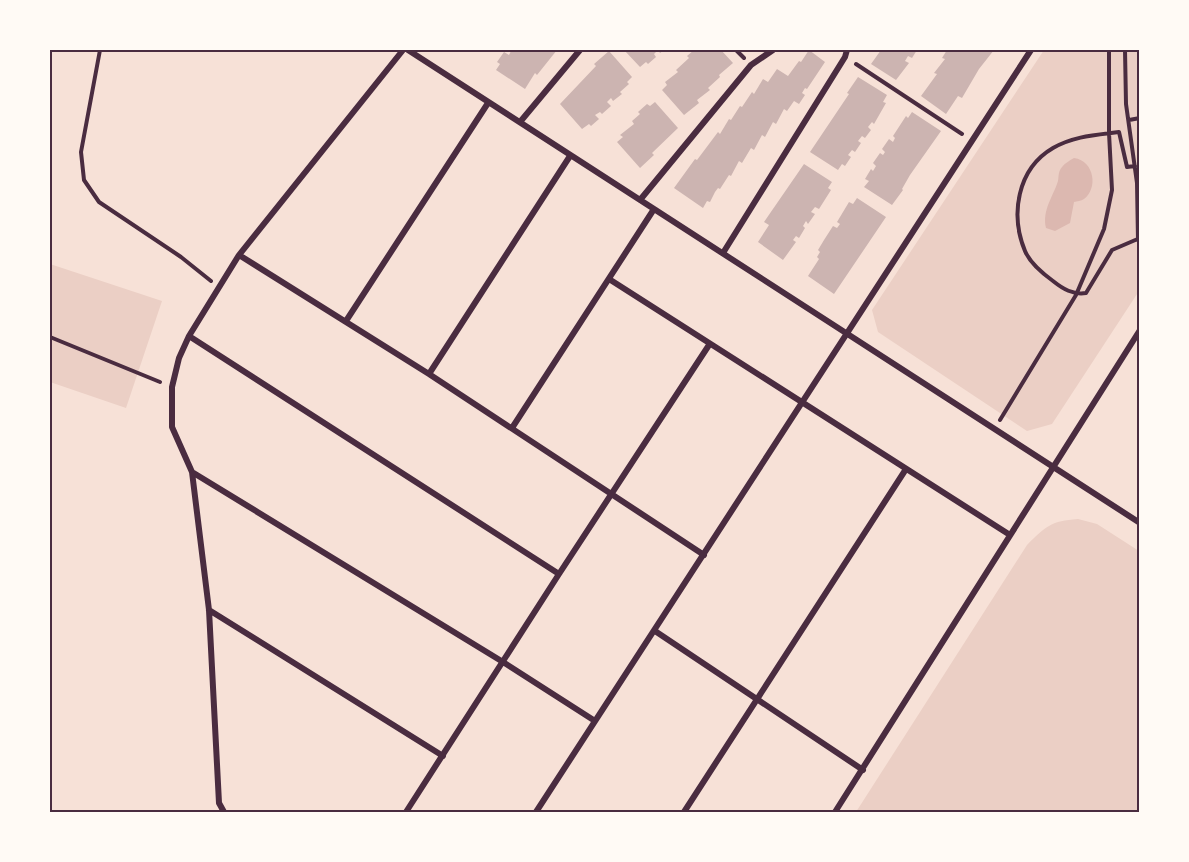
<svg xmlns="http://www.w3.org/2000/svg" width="1189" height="862" viewBox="0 0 1189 862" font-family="Manrope,sans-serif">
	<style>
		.green { fill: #ebcfc5 }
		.water { fill: #dcb8b0 }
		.building { fill: #ccb4b1 }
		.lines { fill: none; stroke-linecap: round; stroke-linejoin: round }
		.path { stroke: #4a2c40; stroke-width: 4 }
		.minor { stroke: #4a2c40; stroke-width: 6 }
		.neatline { fill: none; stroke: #4a2c40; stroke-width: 2 }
	</style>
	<rect width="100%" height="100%" fill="#f7e1d7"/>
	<!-- green -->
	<path class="green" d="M1044 50H1139V291L1052 424 1027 431 878 332 872 310Z
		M50 264 162 301 126 408 50 382Z
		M1078 519 1097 524 1139 551V812H856L1027 545C1046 526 1051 521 1078 519Z"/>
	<!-- water -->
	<path class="water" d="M1074 158C1095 161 1098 189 1084 199 1081 201 1077 201 1074 202L1070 223 1055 231 1046 228C1042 210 1053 197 1058 181 1059 175 1058 172 1062 167 1065 163 1069 161 1074 158Z"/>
	<!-- building -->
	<path class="building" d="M508 50H557L537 75 535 73 525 89 496 70 500 64 497 62 504 52 509 55 511 51Z
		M624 50H664L660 53 658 50 654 54 656 57 648 64 646 62 640 67Z
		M694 50H721L733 63 719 75 720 77 708 88 710 90 697 100 699 103 684 115 662 90 667 85 665 82 678 72 676 70 689 58 687 56Z
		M809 50 825 62 807 89 805 88 802 93 805 95 799 104 794 101 787 111 784 109 776 124 773 122 765 137 762 135 754 150 751 148 742 163 739 161 731 176 729 175 720 189 718 188 715 192 710 202 707 201 703 208 674 188 695 159 697 160 718 132 720 134 729 119 731 120 740 106 742 107 752 92 754 94 763 79 768 82 777 69 788 76 799 61 801 62Z
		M881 50H917L912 58 908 56 905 61 909 63 896 80 871 64Z
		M947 50H994L979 69 962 98 958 96 946 114 921 96 937 74 934 73 945 59 942 58Z
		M609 51 632 77 627 82 629 84 620 92 622 94 613 101 611 98 607 102 611 106 602 114 600 112 595 115 599 119 591 126 589 124 582 129 560 104 596 66 594 64Z
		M858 77 887 95 883 102 886 103 874 124 872 122 868 127 871 130 865 138 862 136 858 141 861 143 855 152 852 150 848 155 851 157 845 166 842 164 838 170 810 152 849 94 847 93Z
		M655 102 678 128 652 153 654 155 640 168 617 142 623 137 620 135 634 124 632 121 640 114 638 112 647 104 650 106Z
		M912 112 941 131 910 175 902 189 903 190 892 205 864 187 869 181 865 179 871 169 873 171 876 166 873 163 880 153 883 155 885 152 882 149 889 139 893 142 895 138 893 136 906 116 908 118Z
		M804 164 832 182 828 188 831 190 819 209 815 207 811 212 815 214 808 224 806 221 803 226 805 228 799 238 796 236 793 240 796 242 783 260 758 242 769 225 764 222Z
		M857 198 886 217 834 294 808 276 819 259 817 257 820 252 818 250 824 240 833 226 837 228 840 224 837 222 849 202 853 204Z"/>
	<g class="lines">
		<!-- path -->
		<path class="path" d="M100 50 81 152 84 180 99 202 181 257 211 281
			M736 50 744 58
			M1125 50 1126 104 1137 183 1138 240
			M856 64 962 134
			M1129 120 1140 118
			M1135 166 1127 167 1119 132C1096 135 1074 136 1053 148 1017 169 1010 215 1025 251 1030 263 1042 273 1053 281 1063 289 1073 295 1086 293L1112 250 1140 238
			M50 337 160 382
			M1000 420 1076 295 1104 229 1112 190 1109 133V50"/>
		<!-- minor -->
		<path class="minor" d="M408 50 1140 523
			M520 122 580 50
			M640 200 751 65 773 50
			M723 253 845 57 847 50
			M239 255 429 374 704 555
			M609 279 1010 535
			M346 321 488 103
			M189 336 559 574
			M429 374 570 156
			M512 428 654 209
			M192 472 503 662 595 721
			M209 610 443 756
			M655 631 863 770
			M224 812 219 803 209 610 192 472 172 427V387L179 358 189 336 239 255 403 50
			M406 812 559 574 709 345
			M536 812 1031 50
			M684 812 906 469
			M835 812 1140 330"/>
	</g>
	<!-- border -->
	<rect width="1189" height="862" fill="none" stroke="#fffaf5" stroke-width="102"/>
	<rect x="51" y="51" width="1087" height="760" class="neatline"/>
</svg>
